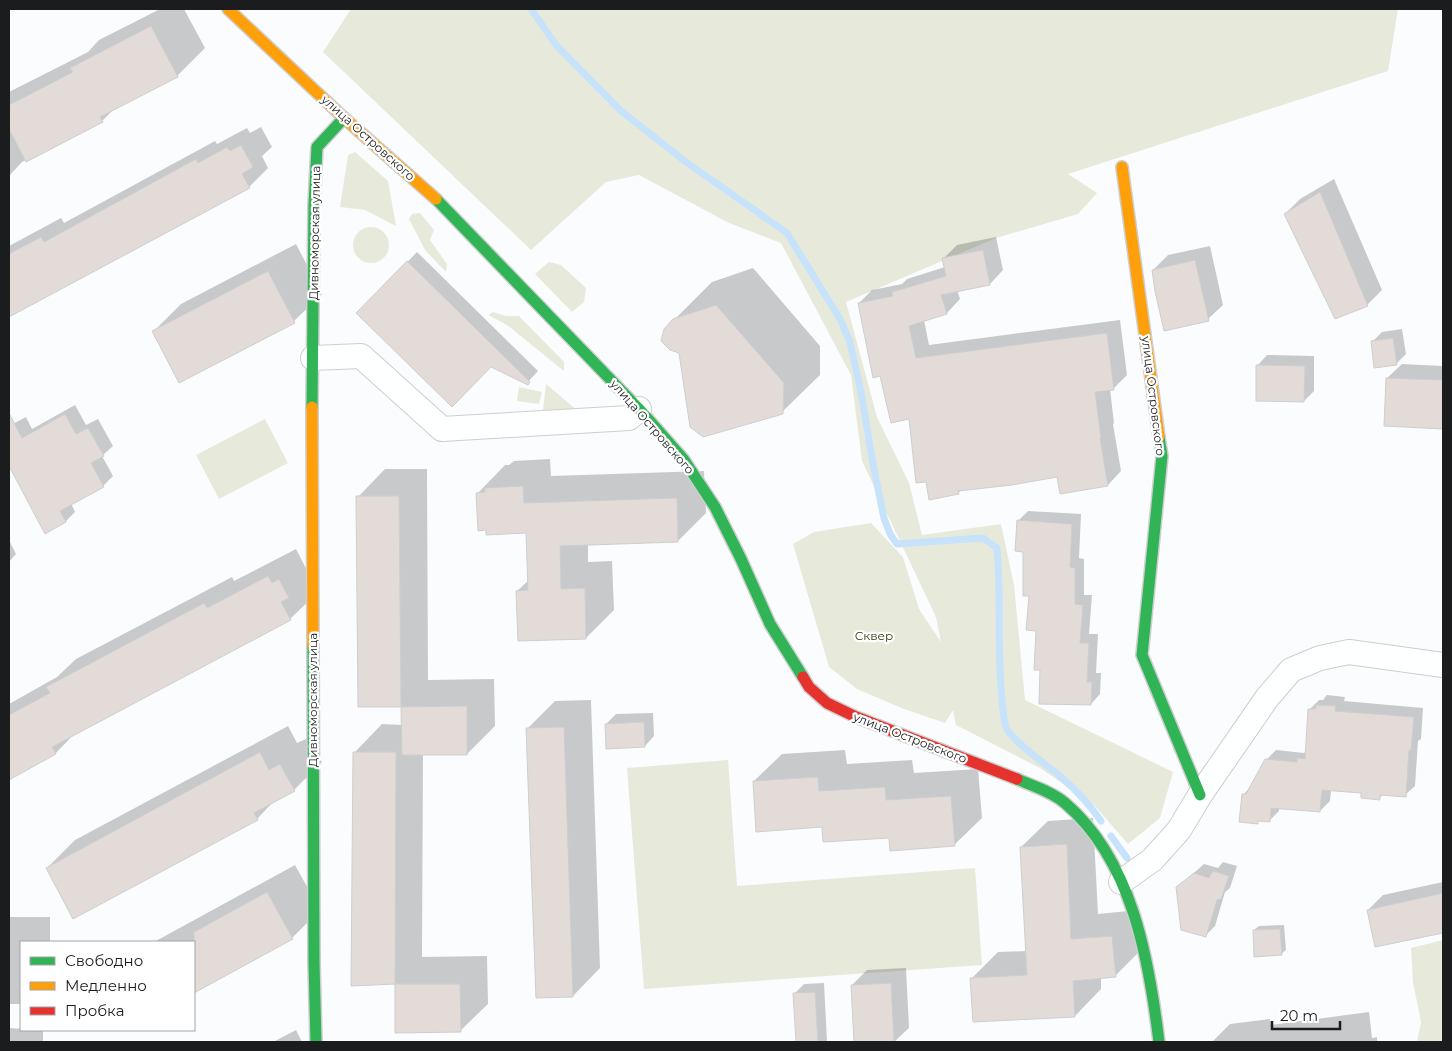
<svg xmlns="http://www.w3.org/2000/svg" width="1452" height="1051" viewBox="0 0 1452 1051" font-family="Montserrat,sans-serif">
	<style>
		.green { fill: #e7eada }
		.shadow { fill: #0003 }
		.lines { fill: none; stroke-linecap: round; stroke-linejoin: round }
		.stream { stroke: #c7e2fb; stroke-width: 7 }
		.building { fill: #e3dbd8; stroke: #cfcecf }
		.street-casing { stroke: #cdced0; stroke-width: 26 }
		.fast-casing { stroke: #cdced0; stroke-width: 14 }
		.slow-casing { stroke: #cdced0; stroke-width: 14 }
		.jam-casing { stroke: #cdced0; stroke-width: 14 }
		.street { stroke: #feffff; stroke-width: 24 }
		.fast { stroke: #30b455; stroke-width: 11 }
		.slow { stroke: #ff9f0a; stroke-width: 11 }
		.jam { stroke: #e5322d; stroke-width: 11 }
		.labels { text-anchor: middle; stroke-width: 4.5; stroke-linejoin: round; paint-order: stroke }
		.street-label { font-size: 12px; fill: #1b1c1d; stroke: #fff }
		.park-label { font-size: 12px; fill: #30330e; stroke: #fff }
	</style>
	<rect width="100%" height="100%" fill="#fafcfe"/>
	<!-- green -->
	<path class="green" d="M351 9H1398L1388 71 1068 174 1097 193 1078 214 996 238 846 302 877 417 909 483 922 535 1001 524 1014 585 1025 700 1173 772 1160 818 1128 844 1095 806 1040 768 956 725 953 710 945 723 904 709 857 689 829 667 793 544 814 532 871 523 903 557 919 609 941 642 936 617 862 461 851 375 781 243 729 223 639 175 606 182 531 250 323 52Z
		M355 152 388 181 396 226 365 210 340 207 348 155Z
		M420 213 434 230 430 240 447 264 446 272 425 250 409 219 412 214Z
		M353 245a18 18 0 1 1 36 0a18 18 0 1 1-36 0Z
		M549 262 561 265 586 288 584 302 572 312 535 274Z
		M493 312 506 316H519L564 362V371L507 325 488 315Z
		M546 384 577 410H543Z
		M519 387 542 392 539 404 517 401Z
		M265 419 288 463 219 499 196 455Z
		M728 760 737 886 975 868 982 965 644 989 627 768Z
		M1443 940V1039L1441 1042H1417L1421 1022 1413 982 1411 948Z"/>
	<!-- shadow -->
	<path class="shadow" d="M160 9H184L205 48 177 76 115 108 102 121 22 162 9 176V92L88 52 99 40Z
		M261 127 272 147 262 156 268 168 249 187 9 316V246L61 218 64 223 215 141 217 144 247 128 250 133Z
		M1334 179 1382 290 1367 305 1285 214 1300 199Z
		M996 237 1003 270 990 284 957 290 960 299 947 313 924 320 929 345 1120 320 1127 375 1113 389H1110L1114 423 1113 424 1121 471 1108 485 1058 475 962 490 958 493 927 480 910 417 881 375 859 303 872 290 902 284 907 279 945 267 943 259 957 245Z
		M296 244 322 294 294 321 153 332 181 304Z
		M1210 246 1223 305 1208 319 1153 270 1168 255Z
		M417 252 538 371 527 383 491 365 358 313Z
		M753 268 820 346V375L782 412 680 352 665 329 712 282Z
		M1402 329 1406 354 1396 364 1372 342 1382 332Z
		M1267 355 1314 356V391L1304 401 1258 365Z
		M1402 364 1443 366V427L1385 425 1387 378Z
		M75 405 86 425 98 419 113 446 102 456 113 476 103 486 71 503 75 512 66 521 46 532 9 464V426L26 417 32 429Z
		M550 459 551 476 704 471 706 513 678 541 588 544V562L612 561 614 610 586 638 517 591 529 580 527 532 478 493 505 465H509L514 461Z
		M385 469H427L428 680 494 679 495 726 467 754H423L422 957 487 956 488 1004 460 1031 396 1032V983L352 984 355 752 382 724 403 725 402 706 359 705 358 497Z
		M1028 511 1081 514 1079 558 1084 559V595H1092L1089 634H1098L1096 673H1101L1100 694 1091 704 1041 669 1038 630 1018 521Z
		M9 540 16 554 9 562Z
		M296 549 318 592 290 619 76 732 56 753 9 779V704L57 677 76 659 232 577 234 581Z
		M1327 695 1345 697 1344 701 1423 708 1421 739 1418 741 1415 786 1405 795 1384 794 1379 798 1362 792 1331 790 1330 801 1320 811 1279 807V811L1269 821 1260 820 1257 822 1243 795 1252 785 1266 760 1276 750 1304 753 1307 750 1310 709 1319 700H1323Z
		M591 700 600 968 573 996 527 729 555 701Z
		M653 713 654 736 645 746 606 724 616 714Z
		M288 726 297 743 308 738 322 762 294 790 275 800 257 819 47 868 75 840Z
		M845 750 847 764 912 760 914 773 978 769 982 818 954 845 823 826 754 781 782 754Z
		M1093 818 1098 914 1138 910 1142 949 1115 976 1101 977V989L1075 1016 972 978 998 952 1027 951 1021 847 1048 821Z
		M1223 862 1237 866 1230 888 1225 892 1215 926 1205 936 1178 887 1204 864 1218 868Z
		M295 865 320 910 292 938 194 992V942H154Z
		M1443 882V931L1376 946 1368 910 1383 895Z
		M9 917H50V942H21V1004H9Z
		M1284 925 1286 950 1281 954 1254 930 1259 926Z
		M906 968 909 1028 894 1042H855L852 985 867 970Z
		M824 983 827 1041 797 1042 794 994 804 984Z
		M1369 1012 1372 1038 1377 1037V1042H1212L1230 1024 1270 1019 1271 1025Z
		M9 1028 43 1030V1042H9Z
		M296 1030 302 1042H273Z"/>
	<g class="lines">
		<!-- stream -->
		<path class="stream" d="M531 9 556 45 621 111 686 162 787 233 840 319 850 342 861 392 873 464 884 518 890 534 897 544 983 538 997 548C1002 602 996 656 1003 709 1004 716 1004 726 1008 731 1022 749 1042 761 1060 776 1075 789 1090 805 1101 821
			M1111 836 1127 858"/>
	</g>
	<!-- building -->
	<path class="building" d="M151 26 178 77 100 117 103 122 26 162 9 129V105L73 72 70 68Z
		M241 145 253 167 242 174 250 188 9 317V254L41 237 44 242 196 159 198 163 227 147 230 151Z
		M1320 192 1368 306 1335 319 1284 214Z
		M983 250 990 285 941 295 947 314 909 326 916 358 1107 333 1114 390 1095 392 1101 438H1100L1108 486 1060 494 1057 477 1012 485 958 491 959 494 929 500 926 482 916 483 909 419 891 423 880 376 873 378 858 303 893 296 892 292 946 276 942 258Z
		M1195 260 1209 321 1164 331 1155 291 1152 270Z
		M407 261 530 382 528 385 491 367 452 407 356 313Z
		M268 271 295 323 179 383 152 331Z
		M716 305 784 383 783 414 703 437 690 427 679 353 670 350 661 341 664 329 673 319Z
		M1393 338 1397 365 1374 368 1371 341Z
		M1256 365 1305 366 1304 402 1256 401Z
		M1386 378 1443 380V429L1384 426Z
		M9 413 22 438 65 414 76 434 88 428 104 456 91 463 104 487 60 511 66 522 45 534 9 466Z
		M523 486 524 503 677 498 678 542 560 546 561 589 585 588 586 639 518 641 516 591 528 590 526 533 486 535V530L478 531 476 493 485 492V488Z
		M356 496H399L401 707H358Z
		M1017 520 1072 524 1070 567 1075 568V604L1083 605 1080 643H1089L1087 682H1092L1091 705 1039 704 1040 670H1034L1036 631 1026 630 1029 596H1023V552L1015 551Z
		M268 576 272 583 279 579 289 598 281 602 291 620 52 747 56 754 9 780V715L50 693 46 687 204 603 207 608Z
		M1316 705 1336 706 1335 711 1414 717 1411 750H1409L1406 797 1380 795V800L1361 798V793L1322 790 1320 812 1271 808 1270 822 1258 821V824L1239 822 1242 794H1246L1265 759 1297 762V758L1305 759 1308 709H1316Z
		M467 706V755H402L401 707Z
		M644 722 645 747 606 749 605 724Z
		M564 727 573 997 536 998 526 728Z
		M260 752 269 770 280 764 295 791 254 813 258 820 73 919 46 868Z
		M353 752H396L395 984 351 986Z
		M818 777 819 791 885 787 886 800 951 796 955 846 890 851 889 838 823 842 822 827 756 832 753 781Z
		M1067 844 1071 939 1112 936 1116 977 1073 981 1075 1017 973 1022 970 978 1027 975 1020 847Z
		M1213 871 1229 876 1221 899 1217 900 1206 937 1181 930 1176 887 1194 873 1209 878Z
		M267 892 293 939 194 993V932Z
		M1443 893V933L1375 947 1367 910Z
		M1280 929 1282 955 1254 957 1253 930Z
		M891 983 894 1042H854L851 985Z
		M395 984H460L461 1032 395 1033Z
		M815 992 818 1042H796L793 993Z"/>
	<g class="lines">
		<defs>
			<path id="street" d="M313 358 361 356 442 429 629 418 639 409
				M1121 882 1152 860 1179 830 1200 795 1267 698 1291 670 1320 658 1349 652 1443 665"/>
			<path id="fast" d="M436 199 639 409 684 460 715 507 741 559 770 624 803 677
				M312 407 314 205 317 147 344 118
				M1159 437 1162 456 1142 655 1200 795
				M313 645 314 963 316 1042
				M1017 779C1032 786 1051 791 1065 803 1132 860 1149 959 1159 1042"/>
			<path id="slow" d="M228 9 344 118 436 199
				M1122 167 1159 437
				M312 407 313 645"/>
			<path id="jam" d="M803 677 809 687 827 703 856 717 1017 779"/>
		</defs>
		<!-- street casing -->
		<use href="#street" class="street-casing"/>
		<!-- fast casing -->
		<use href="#fast" class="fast-casing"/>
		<!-- slow casing -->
		<use href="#slow" class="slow-casing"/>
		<!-- jam casing -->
		<use href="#jam" class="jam-casing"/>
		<!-- street -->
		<use href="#street" class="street"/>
		<!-- fast -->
		<use href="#fast" class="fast"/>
		<!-- slow -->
		<use href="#slow" class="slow"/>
		<!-- jam -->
		<use href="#jam" class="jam"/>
	</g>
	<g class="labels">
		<!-- street labels -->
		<g class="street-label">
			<text transform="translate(368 138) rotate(42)" y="4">улица Островского</text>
			<text transform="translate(315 233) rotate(-89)" y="4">Дивноморская улица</text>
			<text transform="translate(1153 396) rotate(83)" y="4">улица Островского</text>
			<text transform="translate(652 427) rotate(49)" y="4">улица Островского</text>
			<text transform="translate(313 700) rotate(-90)" y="4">Дивноморская улица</text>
			<text transform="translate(910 738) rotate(21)" y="4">улица Островского</text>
		</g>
		<!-- park labels -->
		<g class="park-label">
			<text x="874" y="640">Сквер</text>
		</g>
	</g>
	<!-- border -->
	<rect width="1452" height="1051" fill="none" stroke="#1b1c1d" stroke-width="20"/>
	<!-- legend -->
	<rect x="20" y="941" width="175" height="90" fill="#ffffff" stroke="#a4a4a5"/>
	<rect x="30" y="957" width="25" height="8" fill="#30b455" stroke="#a4a4a5"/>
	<text x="65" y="966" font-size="15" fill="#1b1c1d">Свободно</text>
	<rect x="30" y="982" width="25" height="8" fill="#ff9f0a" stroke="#a4a4a5"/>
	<text x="65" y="991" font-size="15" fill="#1b1c1d">Медленно</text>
	<rect x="30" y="1007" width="25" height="8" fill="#e5322d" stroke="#a4a4a5"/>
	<text x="65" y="1016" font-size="15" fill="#1b1c1d">Пробка</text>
	<!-- scale -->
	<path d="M1272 1021v8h68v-8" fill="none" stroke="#1b1c1d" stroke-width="2.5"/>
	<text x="1280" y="1021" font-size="15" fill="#1b1c1d" stroke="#ffffff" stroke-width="4" paint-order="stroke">20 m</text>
</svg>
